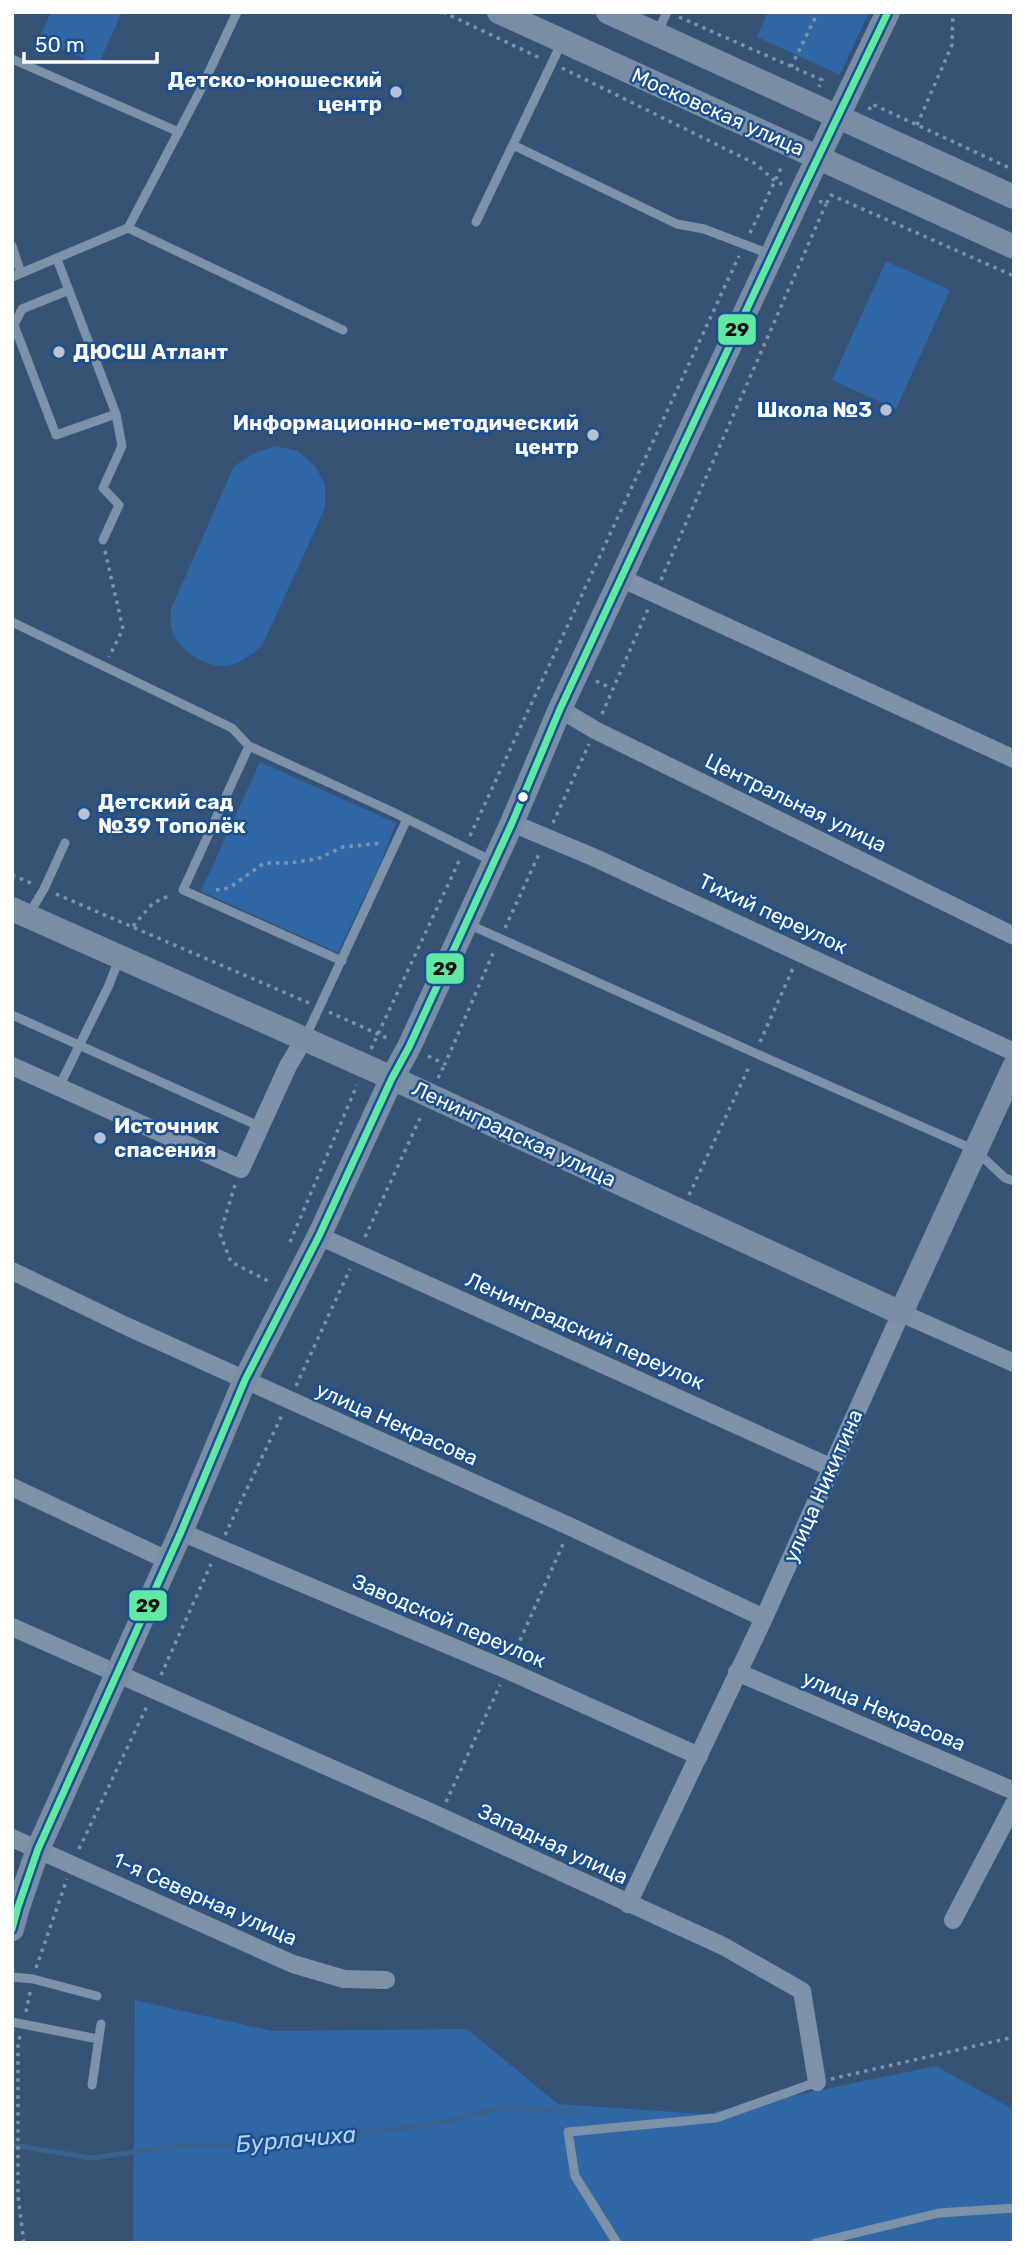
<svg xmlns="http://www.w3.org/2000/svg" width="1026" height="2255" viewBox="0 0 1026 2255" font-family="Rubik,sans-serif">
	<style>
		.green { fill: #2f66a5 }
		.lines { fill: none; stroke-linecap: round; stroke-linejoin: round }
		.stream { stroke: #3b618d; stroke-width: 5 }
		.path { stroke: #7d92a8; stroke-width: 3.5; stroke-dasharray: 3.5 5; stroke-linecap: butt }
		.lane { stroke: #7d92a8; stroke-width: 9 }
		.street { stroke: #7d92a8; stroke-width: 18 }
		.secondary { stroke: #798da4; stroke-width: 24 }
		.bus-1-casing { stroke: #1b4f8f; stroke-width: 12 }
		.bus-1 { stroke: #60e9a3; stroke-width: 7 }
		.poi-dot { fill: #b9c2ce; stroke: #1b4f8f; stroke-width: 2.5 }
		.bus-dot { fill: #fff; stroke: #1b4f8f; stroke-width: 2.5 }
		.labels { text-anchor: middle; stroke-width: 5; stroke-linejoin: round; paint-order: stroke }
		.poi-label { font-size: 21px; font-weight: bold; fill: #fff; stroke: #1b4f8f; text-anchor: end }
		.street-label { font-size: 21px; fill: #fff; stroke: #1b4f8f }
		.water-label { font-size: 23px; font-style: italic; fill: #b5d3f5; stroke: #1b4f8f }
		.line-badge { stroke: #1b4f8f; stroke-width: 2.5 }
		.pale-badge-label { font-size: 19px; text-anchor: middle; font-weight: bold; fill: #111 }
	</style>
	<rect width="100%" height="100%" fill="#365274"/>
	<!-- green -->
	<path class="green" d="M51 12H117L121 14 98 65 39 38Z
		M768 12H869L840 75 757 37Z
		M886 261 950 290 896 409 832 380Z
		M275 446 298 451 315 466 325 484V508L262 646C252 654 238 666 224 666 203 666 180 650 172 631 170 625 171 616 171 609L234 466 255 453Z
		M260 762 396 823 381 862 338 953 201 891Z
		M135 2000 272 2031 467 2029 558 2104 704 2114 936 2066 1014 2110V2243H133Z"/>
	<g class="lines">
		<!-- stream -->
		<path class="stream" d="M12 2145 92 2158 176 2146 291 2144 444 2122 504 2107 579 2112"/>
		<!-- path -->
		<path class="path" d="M443 12 542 59
			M679 17 822 80 819 87
			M791 67 818 12
			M562 68 756 164 775 181 784 185
			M869 110 872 104 1014 170
			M917 125 952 45 953 12
			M819 201 826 204 831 195 1014 276
			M750 233 783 164
			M105 551 123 629 109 657
			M661 580 826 204
			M596 681 613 689
			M602 714 648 609
			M553 823 589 744
			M470 836 739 256
			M12 875 33 884
			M216 890 229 888 264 863H290L317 859 343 847 383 843
			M56 894 309 1003
			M133 926 153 903 171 895
			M505 928 540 852
			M329 1012 389 1039
			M760 1042 794 966
			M371 1049 460 859
			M428 1056 445 1064 494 951
			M438 1078 445 1064
			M235 1185 220 1234 231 1262 272 1283
			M689 1195 750 1065
			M365 1237 422 1114
			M290 1242 357 1085
			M296 1386 350 1269
			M225 1535 282 1415
			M513 1656 564 1542
			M161 1675 211 1564
			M446 1802 500 1685
			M79 1849 148 1704
			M36 1968 67 1879
			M26 2012 30 1992
			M20 2036 18 2044V2196L24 2243
			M831 2079 1014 2037"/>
		<!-- lane -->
		<path class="lane" d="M657 33 667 12
			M12 59 179 132
			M513 145 677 224 704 229 772 255
			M476 222 561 44
			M128 228 343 330
			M12 246 21 273
			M57 259 116 414 56 435 14 325 22 309 69 290
			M12 277 128 228 200 91 237 12
			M103 540 119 505 103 488 122 446 116 414
			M12 622 232 728 249 746 395 813 492 861
			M249 746 183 890 342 961
			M29 914 44 889 65 843
			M468 924 755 1053 975 1150 1005 1178 1014 1181
			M12 1015 261 1127
			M306 1036 407 819
			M59 1087 109 985 119 959
			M12 1977 33 1979 97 1996
			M12 2022 98 2039
			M92 2085 101 2024
			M617 2243 575 2176 568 2132 716 2118 817 2082
			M815 2243 939 2213 1014 2208"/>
		<!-- street -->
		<path class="street" d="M623 579 1014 759
			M560 709 595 730 1014 936
			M512 823 593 857 1014 1052
			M12 1066 241 1169 288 1066 304 1039
			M319 1236 832 1468
			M12 1271 126 1326 571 1527 764 1618
			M12 1487 167 1560
			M181 1532 507 1670 699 1756
			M12 1627 439 1816 723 1946 802 1991 817 2082
			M737 1672 1014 1791
			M12 1838 293 1964 344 1979 386 1980
			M628 1904 764 1618 901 1313 1014 1363
			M953 1920 1014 1804"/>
		<!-- secondary -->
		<path class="secondary" d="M499 12 1014 247
			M608 12 1014 197
			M12 909 392 1078 901 1313 1014 1067
			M12 1929 18 1907 38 1849 181 1532 245 1380 319 1236 392 1078 409 1047 512 823 560 709 801 193 888 12"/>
		<defs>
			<path id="bus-1" d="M12 1929 18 1907 38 1849 181 1532 245 1380 319 1236 392 1078 409 1047 512 823 560 709 801 193 888 12"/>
		</defs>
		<!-- bus-1 casing -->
		<use href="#bus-1" class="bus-1-casing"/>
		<!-- bus-1 -->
		<use href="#bus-1" class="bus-1"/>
	</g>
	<!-- markers -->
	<g class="poi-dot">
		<circle cx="396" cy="92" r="7"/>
		<circle cx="59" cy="352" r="7"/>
		<circle cx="886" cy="410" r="7"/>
		<circle cx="593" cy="435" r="7"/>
		<circle cx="84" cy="814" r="7"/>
		<circle cx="100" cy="1138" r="7"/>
	</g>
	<circle class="bus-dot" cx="523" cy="797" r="6"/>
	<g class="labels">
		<!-- poi labels -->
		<g class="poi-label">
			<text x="382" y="87">Детско-юношеский<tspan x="382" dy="24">центр</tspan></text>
			<text x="73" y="359" text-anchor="start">ДЮСШ Атлант</text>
			<text x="872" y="417">Школа №3</text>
			<text x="579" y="430">Информационно-методический<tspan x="579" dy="24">центр</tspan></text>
			<text x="98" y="809" text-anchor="start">Детский сад<tspan x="98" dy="24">№39 Тополёк</tspan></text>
			<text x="114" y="1133" text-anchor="start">Источник<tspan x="114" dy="24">спасения</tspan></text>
		</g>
		<!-- street labels -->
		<g class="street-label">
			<text transform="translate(718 112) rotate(24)" y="7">Московская улица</text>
			<text transform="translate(796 803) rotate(26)" y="7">Центральная улица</text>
			<text transform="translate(773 914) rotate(25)" y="7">Тихий переулок</text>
			<text transform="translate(514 1134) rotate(25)" y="7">Ленинградская улица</text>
			<text transform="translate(585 1331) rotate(24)" y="7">Ленинградский переулок</text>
			<text transform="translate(397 1424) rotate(24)" y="7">улица Некрасова</text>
			<text transform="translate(823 1486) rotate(-66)" y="7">улица Никитина</text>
			<text transform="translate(449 1621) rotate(23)" y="7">Заводской переулок</text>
			<text transform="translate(884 1711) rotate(23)" y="7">улица Некрасова</text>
			<text transform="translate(553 1844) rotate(25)" y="7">Западная улица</text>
			<text transform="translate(205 1899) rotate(24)" y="7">1-я Северная улица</text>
		</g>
		<!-- water labels -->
		<g class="water-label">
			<text transform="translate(296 2139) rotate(-5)" y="8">Бурлачиха</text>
		</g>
	</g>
	<g class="line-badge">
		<rect x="717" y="313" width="40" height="33" rx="7" fill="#60e9a3"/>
		<rect x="425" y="952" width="40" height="33" rx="7" fill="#60e9a3"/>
		<rect x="128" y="1589" width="40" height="33" rx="7" fill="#60e9a3"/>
	</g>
	<g class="pale-badge-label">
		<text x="737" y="336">29</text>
		<text x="445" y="975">29</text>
		<text x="148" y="1612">29</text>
	</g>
	<!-- border -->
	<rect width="1026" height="2255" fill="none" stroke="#ffffff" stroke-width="28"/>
	<!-- scale -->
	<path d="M24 52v10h133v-10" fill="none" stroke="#ffffff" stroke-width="3.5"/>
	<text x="35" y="52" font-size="21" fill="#ffffff" stroke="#1b4f8f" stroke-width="5" paint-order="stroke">50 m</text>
</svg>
